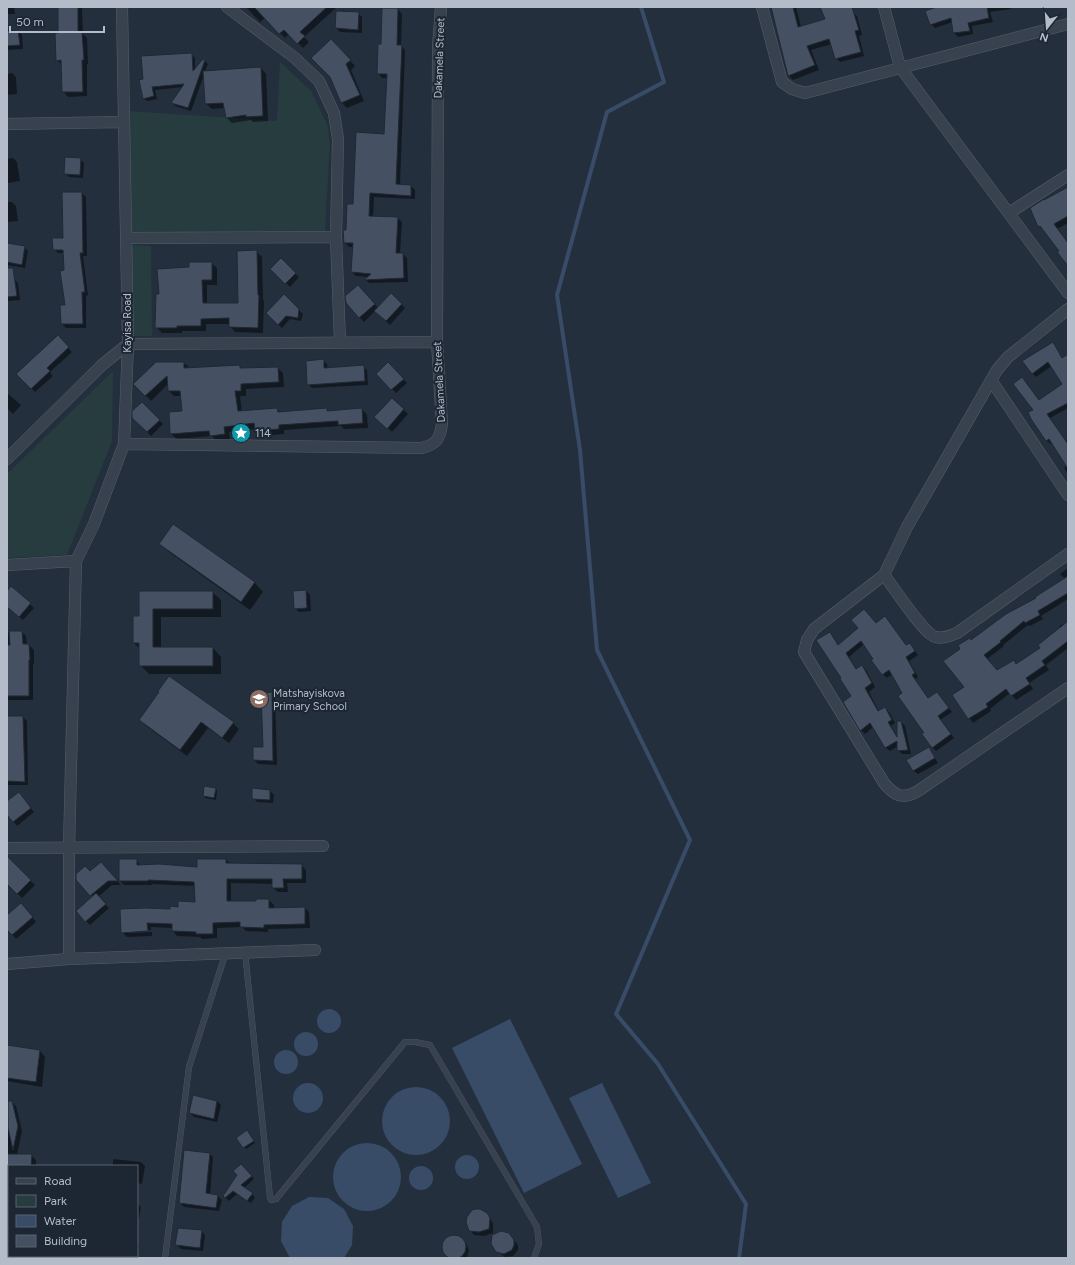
<svg xmlns="http://www.w3.org/2000/svg" width="1075" height="1265" viewBox="0 0 1075 1265" font-family="Figtree,sans-serif">
	<style>
		.green { fill: #263c3f }
		.water { fill: #394c67 }
		.shadow { fill: #0007 }
		.lines { fill: none; stroke-linecap: round; stroke-linejoin: round }
		.stream { stroke: #394c67; stroke-width: 4 }
		.building { fill: #455162; stroke: #1f2835 }
		.service-casing { stroke: #565f6c; stroke-width: 6 }
		.minor-casing { stroke: #565f6c; stroke-width: 12 }
		.service { stroke: #38414e; stroke-width: 5.5 }
		.minor { stroke: #38414e; stroke-width: 11 }
		.labels { text-anchor: middle; stroke-width: 4; stroke-linejoin: round; paint-order: stroke }
		.street-label { font-size: 11px; fill: #b4bcc9; stroke: #1d2633 }
		.poi-label { font-size: 11px; fill: #b4bcc9; stroke: #1d2633; text-anchor: start }
	</style>
	<rect width="100%" height="100%" fill="#242f3e"/>
	<!-- green -->
	<path class="green" d="M280 62 311 91 327 124 330 143 325 232H131L128 111 277 121Z
		M133 245 151 246 152 336H133L131 249Z
		M113 371 112 441 67 555 7 558V474Z"/>
	<!-- water -->
	<path class="water" d="M317 1021a12 12 0 1 1 24 0a12 12 0 1 1-24 0Z
		M510 1019 582 1164 524 1193 452 1048Z
		M294 1044a12 12 0 1 1 24 0a12 12 0 1 1-24 0Z
		M274 1062a12 12 0 1 1 24 0a12 12 0 1 1-24 0Z
		M602 1083 651 1183 618 1198 569 1098Z
		M293 1098a15 15 0 1 1 30 0a15 15 0 1 1-30 0Z
		M382 1121a34 34 0 1 1 68 0a34 34 0 1 1-68 0Z
		M333 1177a34 34 0 1 1 68 0a34 34 0 1 1-68 0Z
		M455 1167a12 12 0 1 1 24 0a12 12 0 1 1-24 0Z
		M409 1178a12 12 0 1 1 24 0a12 12 0 1 1-24 0Z
		M309 1197 328 1198 344 1209 353 1226 352 1245 344 1258H290L281 1241 282 1222 292 1206Z"/>
	<!-- shadow -->
	<path class="shadow" d="M7 7H14L15 14H7Z
		M59 7H82L83 34 87 38 88 64H87V96L68 97 63 91 62 65 57 60 59 34Z
		M246 7H337L304 37 309 42 303 48 289 34 285 38 265 18 260 22Z
		M772 7H796L801 27 826 20 821 7H846L857 16 862 35 859 36 864 56 840 62 836 58 832 44 811 50 819 70 793 80 789 76Z
		M940 7H1011V9L990 12 993 22 972 26 973 34 958 37 954 33 953 22 935 28 931 24Z
		M398 9 402 14 401 45 405 50 400 186H411L415 190V199L374 197 373 217 398 218 402 222 400 254H403L407 258 408 282 369 283 366 280 369 277 356 276 352 272 354 247H349L345 243 354 205 385 135 388 78H382L378 73 382 45Z
		M358 13 362 17V33L340 32 336 28Z
		M18 31 22 35 23 49 7 50V32Z
		M331 41 355 66 351 70 364 101 347 108 342 103 331 77Z
		M191 54 195 58V70L205 61 208 64 205 71 261 68 266 74 268 121 253 122 251 120 232 123 227 118 225 108 212 109 206 104 204 75 191 111 175 106 172 103 183 87 155 90 157 99 147 101 144 98 140 81Z
		M7 66 8 74 12 73 16 77 17 94 7 95Z
		M13 158 17 162 20 181 7 183V159Z
		M80 159 84 163 83 178 69 177 65 173Z
		M1068 188V223L1057 229 1066 240 1068 239V265L1060 251 1044 230 1039 226Z
		M82 193 86 197 87 256H83L88 295 86 296V328H66L62 324 66 306 64 253H58L54 249 64 239Z
		M7 202H12L16 206 18 221 7 222Z
		M7 244 24 247 28 251 25 268 7 265Z
		M256 251 262 257 263 299 264 301 263 333 235 332 230 326V324H206V331H182V333H162L156 327 160 295 190 268 211 263 217 268V285H207V304H239Z
		M281 260 299 277 290 287 272 269Z
		M14 279 18 283 20 300 7 301V280Z
		M362 290 378 308 401 304 405 308 390 325 375 311 364 322 347 303Z
		M284 296 303 314 301 321 290 319 282 328 267 313Z
		M58 337 72 352 50 372 53 376 35 392 17 374Z
		M1052 343 1063 359 1068 357V408L1050 418 1065 440 1068 439V474L1064 468 1067 466 1052 443 1051 444 1047 441 1029 413 1034 410 1026 382 1040 401 1064 384 1052 366 1036 377 1032 373Z
		M323 360 327 364 328 369 363 366 367 370 368 385 312 388 308 384Z
		M184 363 190 368 240 367 242 369 278 368 283 373 284 387 246 389V396H240L242 412 277 409 281 413 326 409 329 412 362 409 367 415 368 428 344 429 341 426 284 430V434L262 436 256 431V429L229 432 230 439 216 441 212 436 177 439 171 434 183 412 182 396H174L169 391 168 384 151 401 135 384Z
		M388 364 407 383 396 393 377 374Z
		M7 393 21 405 13 414 7 408Z
		M392 399 408 414 392 432 380 421Z
		M142 403 163 424 151 436 133 418Z
		M173 526 255 583 263 592 250 610 169 552 160 544Z
		M1068 568V599L1041 616 1043 619 1030 626 1028 625 1003 645 1004 646 987 659 997 671 1013 661 1017 665 1042 648 1060 629 1059 626 1068 622V648L1046 665 1049 670 1029 683 1033 689 1016 700 1010 693 990 709 991 711 973 723 954 695 965 687 972 641 1065 579 1060 574Z
		M12 587 34 608 23 620 7 606V592Z
		M306 591 310 595 311 611 299 612 295 608Z
		M140 592H212L221 600V617H161V648H213L221 657V674H149L140 665V649L134 643 140 617Z
		M885 617 906 646 910 644 918 655 909 661 918 677 915 679 929 699 937 693 952 712 940 720 954 738 936 751 932 747 892 674 887 678 883 674 864 644 849 657 857 670 862 667 866 670 875 687 869 692 879 712 885 708 889 712 895 723 891 726 898 738 901 722 905 726 911 754H902L898 750V746L890 751 886 748 873 727 865 734 861 730 844 702 852 696 830 633 839 646Z
		M7 632H22L26 636 27 645H29L34 650V664H33V700H7Z
		M271 693 275 697 277 765 258 764 254 760 264 748Z
		M7 717H23L27 721 28 785H7Z
		M140 720 233 723 239 729 229 743 208 728 187 756 146 726Z
		M929 749 938 763 918 774 914 771Z
		M216 789 217 791 216 800 205 798 204 796Z
		M270 791 274 795 273 803 257 802 253 798Z
		M22 797 34 812 17 826 7 814V802Z
		M136 860 141 866 198 868 226 860 231 864 301 865 306 870V883H287L288 892H278L273 888V884L231 883V902H257V900H269L274 905V909L305 908 309 912 310 928 268 929V932L246 931 242 927 217 928V938L202 939 200 937 177 936 173 931V928L151 927V930L125 931V933L152 932V936L127 937 122 932 170 910 196 903V886L152 884V885H124L120 881Z
		M11 862 35 885 22 898 7 883V866Z
		M105 867 121 885H112L98 897 109 908 90 925 77 912 93 897 77 879 90 872Z
		M25 908 36 922 16 939 7 928V916Z
		M40 1051 45 1057 42 1087 7 1081V1055Z
		M194 1096 217 1101 221 1105 217 1122 194 1117 190 1113Z
		M11 1102 16 1106 22 1131 17 1155H31L36 1160V1166H9V1225H7V1127H9Z
		M248 1133 255 1143 246 1149 237 1138Z
		M210 1154 213 1157 210 1195 218 1196 222 1200 219 1211 184 1207 180 1203Z
		M113 1159 141 1162 145 1166 142 1184 137 1183V1166H113Z
		M244 1168 254 1179 244 1188 255 1197 251 1203 237 1194 229 1201 224 1196Z
		M137 1203 141 1207 139 1218H137Z
		M487 1214 493 1223V1233L484 1236 474 1235 470 1230Z
		M201 1231 205 1235 203 1251 181 1249 177 1245Z
		M509 1234 518 1245V1250L513 1256 505 1257 493 1248 492 1244Z
		M452 1237 462 1239 466 1243 469 1250 467 1258H451L445 1252 444 1244 445 1241Z
		M137 1244 139 1246 137 1257 126 1256H137Z
		M95 1256H108L110 1258H96Z"/>
	<g class="lines">
		<!-- stream -->
		<path class="stream" d="M641 7 664 82 607 112 557 295 580 450 597 650 690 840 616 1014 658 1064 746 1204 739 1258"/>
	</g>
	<!-- building -->
	<path class="building" d="M58 7H78V32H82L84 60H82L83 92H62L61 60 56 61 55 33H58Z
		M254 7H327L300 32 305 36 297 44 284 30 279 34Z
		M771 7H793L798 27 825 19 820 7H852L859 30 855 31 861 52 835 59 829 39 807 46 815 65 788 76Z
		M937 7H987L989 18 968 23 970 31 953 33 951 18 930 25 925 11Z
		M382 8H398L397 45H402L396 184 411 185V196L370 193 369 216 398 217 396 253H403L404 278 364 280 371 274 351 272 353 243H344L343 230H346L347 204H353L356 132 384 134 387 74H377L378 44H381Z
		M336 11 359 12 358 30 335 28Z
		M18 30 20 45 7 46V31Z
		M331 39 351 60 346 64 360 95 341 103 330 77 311 58Z
		M192 53 193 71 203 59 205 60 188 108 171 103 184 84 152 87 154 96 143 99 139 80 143 79 141 56Z
		M261 67 263 116 246 117V115L226 118 223 103 205 104 203 71Z
		M65 157 81 158 80 175 64 174Z
		M1068 187V216L1054 224 1068 243V266L1057 252 1059 251 1040 226 1038 227 1030 208 1044 199V200Z
		M62 192H82L83 253H80L85 292H82L83 324H61L60 305H65L60 271 64 270 63 250H53L52 238H63Z
		M7 243 25 246 22 265 7 262Z
		M257 250 258 295H259L258 328 229 327V318L201 319V326H177V328H155L156 294H159L157 269 189 267V262H212V280H202L203 303H238L237 251Z
		M281 258 296 273 285 284 270 269Z
		M7 268H13L17 296 7 297Z
		M358 285 375 304 359 318 346 303 345 296Z
		M391 293 402 304 386 321 374 311Z
		M284 294 299 309 298 318 286 316 278 325 266 313Z
		M58 335 69 347 47 368 50 371 31 389 16 374Z
		M1053 342 1062 358 1068 354V403L1047 414 1068 444V469L1049 439 1046 441 1031 419 1028 412 1033 410 1013 384 1022 377 1039 400 1062 384 1048 362 1032 374 1022 361Z
		M324 359V368L364 365 365 381 307 385 306 361Z
		M156 362H184V368L240 365V368L278 367 279 382 241 384V391H235L238 411 277 408 278 412 327 408V411L362 408 363 423 338 425V421L279 425V429L255 431 254 423 224 427 225 434 210 436 209 431 170 434 169 412 182 411 180 391H168L167 376 145 396 133 384Z
		M388 362 404 379 391 390 376 374Z
		M392 398 404 409 387 429 374 417Z
		M142 402 160 420 147 432 132 418V411Z
		M173 524 255 582 241 602 159 544Z
		M1068 576V593L1038 611 1040 615 1025 623 1024 621 1000 641 1001 642 984 655 997 670 1014 660 1016 664 1040 648 1038 645 1068 621V641L1042 661 1045 665 1026 678 1030 684 1011 696 1006 689 986 704 988 707 968 719 952 695 964 687 943 661 960 649 958 645 970 638 971 640 1006 614 1036 598 1035 597Z
		M11 586 31 603 19 617 7 607V591Z
		M306 590 307 608 294 609 293 591Z
		M139 591H213V609H153V647H213V666H139V643H133V616H139Z
		M864 609 876 623 885 616 906 645 910 643 915 651 906 657 915 673 912 675 928 698 937 692 949 708 938 716 951 734 932 748 921 733H924L900 699 898 696 902 693 889 670 882 675 871 660 873 659 861 641 846 653 856 669 862 665 872 683 865 688 878 711 885 707 892 720 888 722 897 737V721H901L908 750 897 751V741L885 748 870 723 860 731 843 702 851 696 840 679 841 678 816 640 830 632 838 645 858 628 851 620Z
		M9 631H22L23 644H29L30 660H29V696H7V645H10Z
		M169 676 234 722 222 738 201 722 180 750 139 720 159 692 158 691Z
		M272 692 273 761 253 760V747H263L261 693Z
		M7 716H23L25 782 7 781Z
		M929 747 935 758 913 771 906 760Z
		M204 786 216 788 214 798 203 796Z
		M252 788 270 790V800L252 799Z
		M19 792 31 808 13 822 7 815V801Z
		M7 856 31 880 17 894 7 884Z
		M119 859H137V865L159 864 197 867V859H226V863L302 864V879H283L284 888H272V879H227V901H256V899H269V908L305 907V924L264 925V928L240 927V922L213 923V934H196V932L172 931V924L147 923 148 931 121 933 120 909 146 908 170 909V906L178 907V901L195 902 194 882 148 880V881H119Z
		M101 862 118 881H108L90 896 76 880V874L85 866 90 871Z
		M96 893 106 904 85 922 76 911Z
		M21 903 33 917 12 935 7 930V915Z
		M7 1045 40 1050 36 1082 7 1078Z
		M193 1095 217 1101 214 1119 189 1113Z
		M8 1101H12L18 1126 13 1150 8 1128Z
		M247 1130 254 1141 243 1148 236 1138Z
		M184 1150 210 1153 206 1193 218 1195 216 1208 179 1203Z
		M7 1154H32L31 1166H7Z
		M241 1164 252 1176 241 1185 253 1193 247 1201 233 1191 225 1198 223 1196 237 1175 233 1171Z
		M476 1209H480L487 1213 490 1218 489 1229 479 1232 469 1231 466 1222 467 1217 472 1210Z
		M178 1228 202 1230 200 1248 175 1245Z
		M501 1231 509 1233 514 1240V1245L512 1250 504 1254 496 1252 491 1244 492 1235Z
		M442 1247a12 12 0 1 1 24 0a12 12 0 1 1-24 0Z"/>
	<g class="lines">
		<defs>
			<path id="service" d="M245 952 270 1197 271 1200 276 1199 405 1042H415L430 1045 537 1227 539 1244 534 1258
				M165 1258 189 1067 226 952"/>
			<path id="minor" d="M227 7 295 58 319 81 334 113 338 139 336 237 340 342
				M762 7 782 82 792 89 805 93 1068 24
				M884 7 900 67 1068 293
				M7 124 123 122
				M1009 213 1068 175
				M127 238 336 237
				M1068 309 1008 357 997 370 907 527 884 575 814 629 807 640 804 652 884 783C895 796 902 800 918 791L1068 688
				M991 380 1068 495
				M124 444 421 448C436 445 440 439 442 424L437 342 438 48 441 7
				M7 459 102 365 128 344 437 342
				M7 565 76 561 94 524 124 444 128 344 122 7
				M884 575C895 589 920 628 933 636 940 640 950 636 957 633L1068 554
				M7 848 323 846
				M69 959 315 950
				M7 964 69 959V848L76 561
				M7 1240 9 1241"/>
		</defs>
		<!-- service casing -->
		<use href="#service" class="service-casing"/>
		<!-- minor casing -->
		<use href="#minor" class="minor-casing"/>
		<!-- service -->
		<use href="#service" class="service"/>
		<!-- minor -->
		<use href="#minor" class="minor"/>
	</g>
	<!-- icons -->
	<defs>
		<symbol id="sight-disc" viewBox="-11 -11 22 22"><circle r="9.5" fill="#0f9aa8" stroke="#1d2633"/><path d="M0-6L1.8-2.2L6-1.7L2.9 1.2L3.7 5.4L0 3.3L-3.7 5.4L-2.9 1.2L-6-1.7L-1.8-2.2Z" fill="#fff"/></symbol>
		<symbol id="school-disc" viewBox="-11 -11 22 22"><circle r="9.5" fill="#8d6e63" stroke="#1d2633"/><path d="M0-5L7-2L0 1L-7-2ZM-4 1L0 2.5L4 1V4Q0 6-4 4Z" fill="#fff"/></symbol>
	</defs>
	<g fill-rule="evenodd">
		<use href="#sight-disc" x="230" y="422" width="22" height="22"/>
		<use href="#school-disc" x="248" y="688" width="22" height="22"/>
	</g>
	<g class="labels">
		<!-- street labels -->
		<g class="street-label">
			<text transform="translate(439 58) rotate(-88)" y="4">Dakamela Street</text>
			<text transform="translate(127 323) rotate(-90)" y="4">Kayisa Road</text>
			<text transform="translate(439 382) rotate(-93)" y="4">Dakamela Street</text>
		</g>
		<!-- poi labels -->
		<g class="poi-label">
			<text x="255" y="437">114</text>
			<text x="273" y="697">Matshayiskova<tspan x="273" dy="13">Primary School</tspan></text>
		</g>
	</g>
	<!-- border -->
	<rect width="1075" height="1265" fill="none" stroke="#b4bcc9" stroke-width="16"/>
	<!-- legend -->
	<rect x="8" y="1165" width="130" height="92" fill="#1d2633" stroke="#59626f"/>
	<rect x="16" y="1178" width="20" height="6" fill="#38414e" stroke="#59626f"/>
	<text x="44" y="1185" font-size="12" fill="#b4bcc9">Road</text>
	<rect x="16" y="1195" width="20" height="12" fill="#263c3f" stroke="#59626f"/>
	<text x="44" y="1205" font-size="12" fill="#b4bcc9">Park</text>
	<rect x="16" y="1215" width="20" height="12" fill="#394c67" stroke="#59626f"/>
	<text x="44" y="1225" font-size="12" fill="#b4bcc9">Water</text>
	<rect x="16" y="1235" width="20" height="12" fill="#455162" stroke="#59626f"/>
	<text x="44" y="1245" font-size="12" fill="#b4bcc9">Building</text>
	<!-- north arrow -->
	<g transform="translate(1047 28) rotate(197)" stroke="#1d2633" stroke-width="3" paint-order="stroke">
	<path d="M0-3L7 15L0 10L-7 15Z" fill="#b4bcc9"/>
	<text y="-6" font-size="11" font-weight="bold" text-anchor="middle" fill="#b4bcc9">N</text>
	</g>
	<!-- scale -->
	<path d="M10 26v6h94v-6" fill="none" stroke="#b4bcc9" stroke-width="2"/>
	<text x="16" y="26" font-size="12" fill="#b4bcc9" stroke="#1d2633" stroke-width="3" paint-order="stroke">50 m</text>
</svg>
